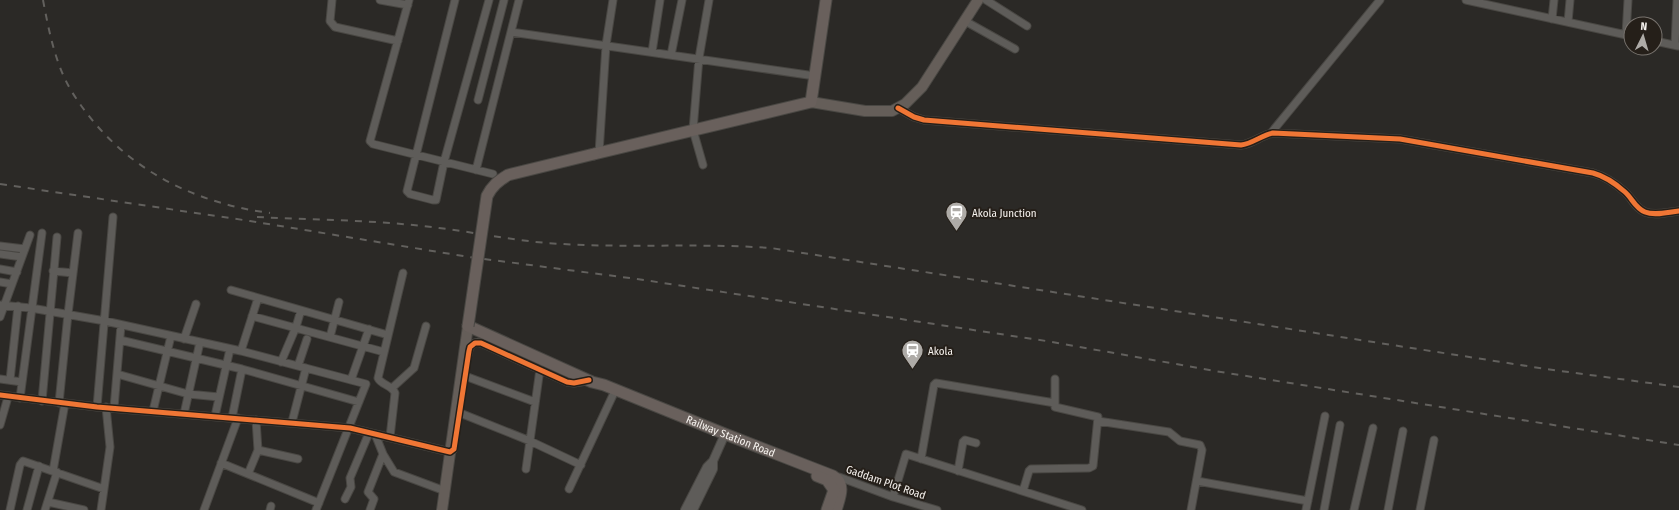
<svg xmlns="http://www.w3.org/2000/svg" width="1679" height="510" viewBox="0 0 1679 510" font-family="'Fira Sans Condensed',sans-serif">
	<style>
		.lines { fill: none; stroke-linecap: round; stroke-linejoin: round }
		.minor-casing { stroke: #494743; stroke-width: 9 }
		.tertiary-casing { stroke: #494743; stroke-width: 10 }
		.primary-casing { stroke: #494743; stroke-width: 12 }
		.trunk-casing { stroke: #494743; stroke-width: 13 }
		.minor { stroke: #5e5c59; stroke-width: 7 }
		.tertiary { stroke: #5e5c59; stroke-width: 8 }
		.primary { stroke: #655e59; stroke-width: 10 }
		.trunk { stroke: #69605c; stroke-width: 11 }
		.rail { stroke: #62605d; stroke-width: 2; stroke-dasharray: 7 7; stroke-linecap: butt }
		.trunk-bridge-casing { stroke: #494743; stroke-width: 13; stroke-linecap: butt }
		.trunk-bridge { stroke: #69605c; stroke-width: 11 }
		.cycleway-casing { stroke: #251f19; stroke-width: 8 }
		.cycleway { stroke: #f07635; stroke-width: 5 }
		.labels { text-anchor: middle; stroke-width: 4; stroke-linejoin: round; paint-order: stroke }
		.poi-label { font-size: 11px; fill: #f5f1ed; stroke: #251f19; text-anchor: start }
		.street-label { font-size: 11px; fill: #f5f1ed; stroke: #251f19 }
	</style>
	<rect width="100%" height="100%" fill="#2b2926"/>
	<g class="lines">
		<defs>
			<path id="minor" d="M332 0 330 21 335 27 398 41
				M380 0 408 5
				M409 0 370 141 373 144 493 174
				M455 0 407 191 410 194 433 200H436L444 162 489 0
				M986 0 1027 26
				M1466 0 1631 36
				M1552 19 1554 0
				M965 21 1015 49
				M1568 22 1570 0
				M511 32 815 76
				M1626 35 1628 0
				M1655 41 1678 46
				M1675 45 1677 0
				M652 52 660 0
				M671 55 682 0
				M478 100 504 0
				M898 108 914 117 924 120 1241 145C1252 144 1262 135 1273 133L1400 139 1593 173C1604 176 1616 184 1625 192 1632 198 1635 208 1645 212 1655 216 1668 212 1679 211
				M1271 133 1380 0
				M599 153 606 45 613 0
				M703 165 693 130 699 58 709 0
				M476 170 519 0
				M0 246 25 249
				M0 254 22 257
				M0 269 17 272
				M53 271 73 273
				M0 282 12 284
				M231 290 388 335
				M0 305 31 308 105 321 241 351 366 384 316 510
				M252 316 384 352
				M0 317 30 235
				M330 337 339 302
				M184 339 196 304
				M120 340 242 369 359 402
				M241 351 258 298
				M468 355C469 347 472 341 481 343L567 382 574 383 587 381
				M281 362 296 327 301 310
				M298 366 307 339
				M117 374 188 394 219 397
				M465 376 535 402
				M0 379 22 382
				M10 380 18 306
				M351 380 369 329
				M392 388 414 368 426 326
				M0 395 97 407 350 428 450 452 453 450
				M20 398 42 233
				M42 401 57 237
				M59 403 68 314 78 233
				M97 407 113 217
				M114 408 121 325
				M153 411 171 336
				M460 413 530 441 581 465
				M184 414 200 342
				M215 416 230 349
				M232 418 242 369
				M1098 421 1169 432 1180 441 1200 445 1202 450 1191 510
				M292 422 306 368
				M0 425 8 397
				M375 434 383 454 394 472 445 491
				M390 437 395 393C392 385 381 385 378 378L403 273
				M258 450 298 459
				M921 459 934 385 936 383 1055 403
				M221 463 319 503
				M526 469 540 369
				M53 471 65 403
				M958 471 963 442 965 440 976 443
				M248 474 258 450 256 420
				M837 480 839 477 893 497 937 510
				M1197 481 1308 501
				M569 489 613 395
				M1023 491 1029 471 1031 469 1089 468 1093 466 1098 417 1055 407V379
				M893 497 906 454 1082 510
				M345 499 351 487 350 478 369 433
				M48 502 84 510
				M10 510 20 465 23 461 104 489
				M27 510 39 466
				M45 510 57 472
				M101 510 110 447 106 407
				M204 510 238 418
				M270 510 271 506
				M370 510 374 499 368 492 383 454
				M1306 510 1325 416
				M1324 510 1340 425
				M1354 510 1373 428
				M1388 510 1403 431
				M1420 510 1434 440"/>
			<path id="tertiary" d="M685 510 707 467 713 461 725 434
				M693 510 713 469V461"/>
			<path id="primary" d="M811 102 865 111H892L905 104 922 87 978 0
				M442 510 468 326"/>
			<g id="trunk">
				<path d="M594 154 811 102 826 0"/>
				<path id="s1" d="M468 326 592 382 604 385 725 434 833 476C846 484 840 497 836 510"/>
				<path d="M817 476 827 480 834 490 827 510"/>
			</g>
		</defs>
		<!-- minor casing -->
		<use href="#minor" class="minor-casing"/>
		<!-- tertiary casing -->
		<use href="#tertiary" class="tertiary-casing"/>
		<!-- primary casing -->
		<use href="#primary" class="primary-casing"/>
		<!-- trunk casing -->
		<use href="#trunk" class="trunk-casing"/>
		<!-- minor -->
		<use href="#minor" class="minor"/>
		<!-- tertiary -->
		<use href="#tertiary" class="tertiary"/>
		<!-- primary -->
		<use href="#primary" class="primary"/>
		<!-- trunk -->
		<use href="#trunk" class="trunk"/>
		<!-- rail -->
		<path class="rail" d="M43 0C49 31 55 64 72 92 117 164 187 202 270 213
			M0 184 250 221 469 257 637 279 1046 341 1221 372 1679 445
			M257 217C317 220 379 220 439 228 480 233 520 242 562 244 631 248 701 243 771 248L1546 369 1679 387"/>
		<defs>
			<path id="trunk-bridge" d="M468 326 487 196C492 186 498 181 508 175L594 154"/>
		</defs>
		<!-- trunk-bridge casing -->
		<use href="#trunk-bridge" class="trunk-bridge-casing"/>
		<!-- trunk-bridge -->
		<use href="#trunk-bridge" class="trunk-bridge"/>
		<defs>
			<path id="cycleway" d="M898 108 914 117 924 120 1241 145C1252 144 1262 135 1273 133L1400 139 1593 173C1604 176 1616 184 1625 192 1632 198 1635 208 1645 212 1655 216 1668 212 1679 211
				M0 395 97 407 350 428 450 452 454 449 469 351 470 347 475 343H481L567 382 574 383 589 380"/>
		</defs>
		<!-- cycleway casing -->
		<use href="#cycleway" class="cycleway-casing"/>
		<!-- cycleway -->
		<use href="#cycleway" class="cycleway"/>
	</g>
	<!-- icons -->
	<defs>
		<symbol id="station-pin" viewBox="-11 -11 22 30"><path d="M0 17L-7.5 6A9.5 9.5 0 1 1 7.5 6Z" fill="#aeaba7" stroke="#251f19"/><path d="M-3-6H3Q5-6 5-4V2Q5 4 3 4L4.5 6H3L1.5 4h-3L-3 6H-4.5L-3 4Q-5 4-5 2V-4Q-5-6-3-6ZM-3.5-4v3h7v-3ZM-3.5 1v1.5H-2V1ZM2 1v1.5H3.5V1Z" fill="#fff"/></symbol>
	</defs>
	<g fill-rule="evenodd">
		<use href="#station-pin" x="944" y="200" width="25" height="34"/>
		<use href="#station-pin" x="900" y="338" width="25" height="34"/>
	</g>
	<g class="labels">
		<!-- poi labels -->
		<g class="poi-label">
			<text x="972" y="217">Akola Junction</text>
			<text x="928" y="355">Akola</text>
		</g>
		<!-- street labels -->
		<g class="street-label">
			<text dy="4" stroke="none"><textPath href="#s1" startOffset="285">Railway Station Road</textPath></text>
			<text transform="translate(886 482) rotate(19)" y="4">Gaddam Plot Road</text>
		</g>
	</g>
	<!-- north arrow -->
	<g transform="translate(1643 36) rotate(5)"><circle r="19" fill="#251f19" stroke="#78736e"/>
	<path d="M0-3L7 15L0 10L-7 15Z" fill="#aeaba7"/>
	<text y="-6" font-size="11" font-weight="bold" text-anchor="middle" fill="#f5f1ed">N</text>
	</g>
</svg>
